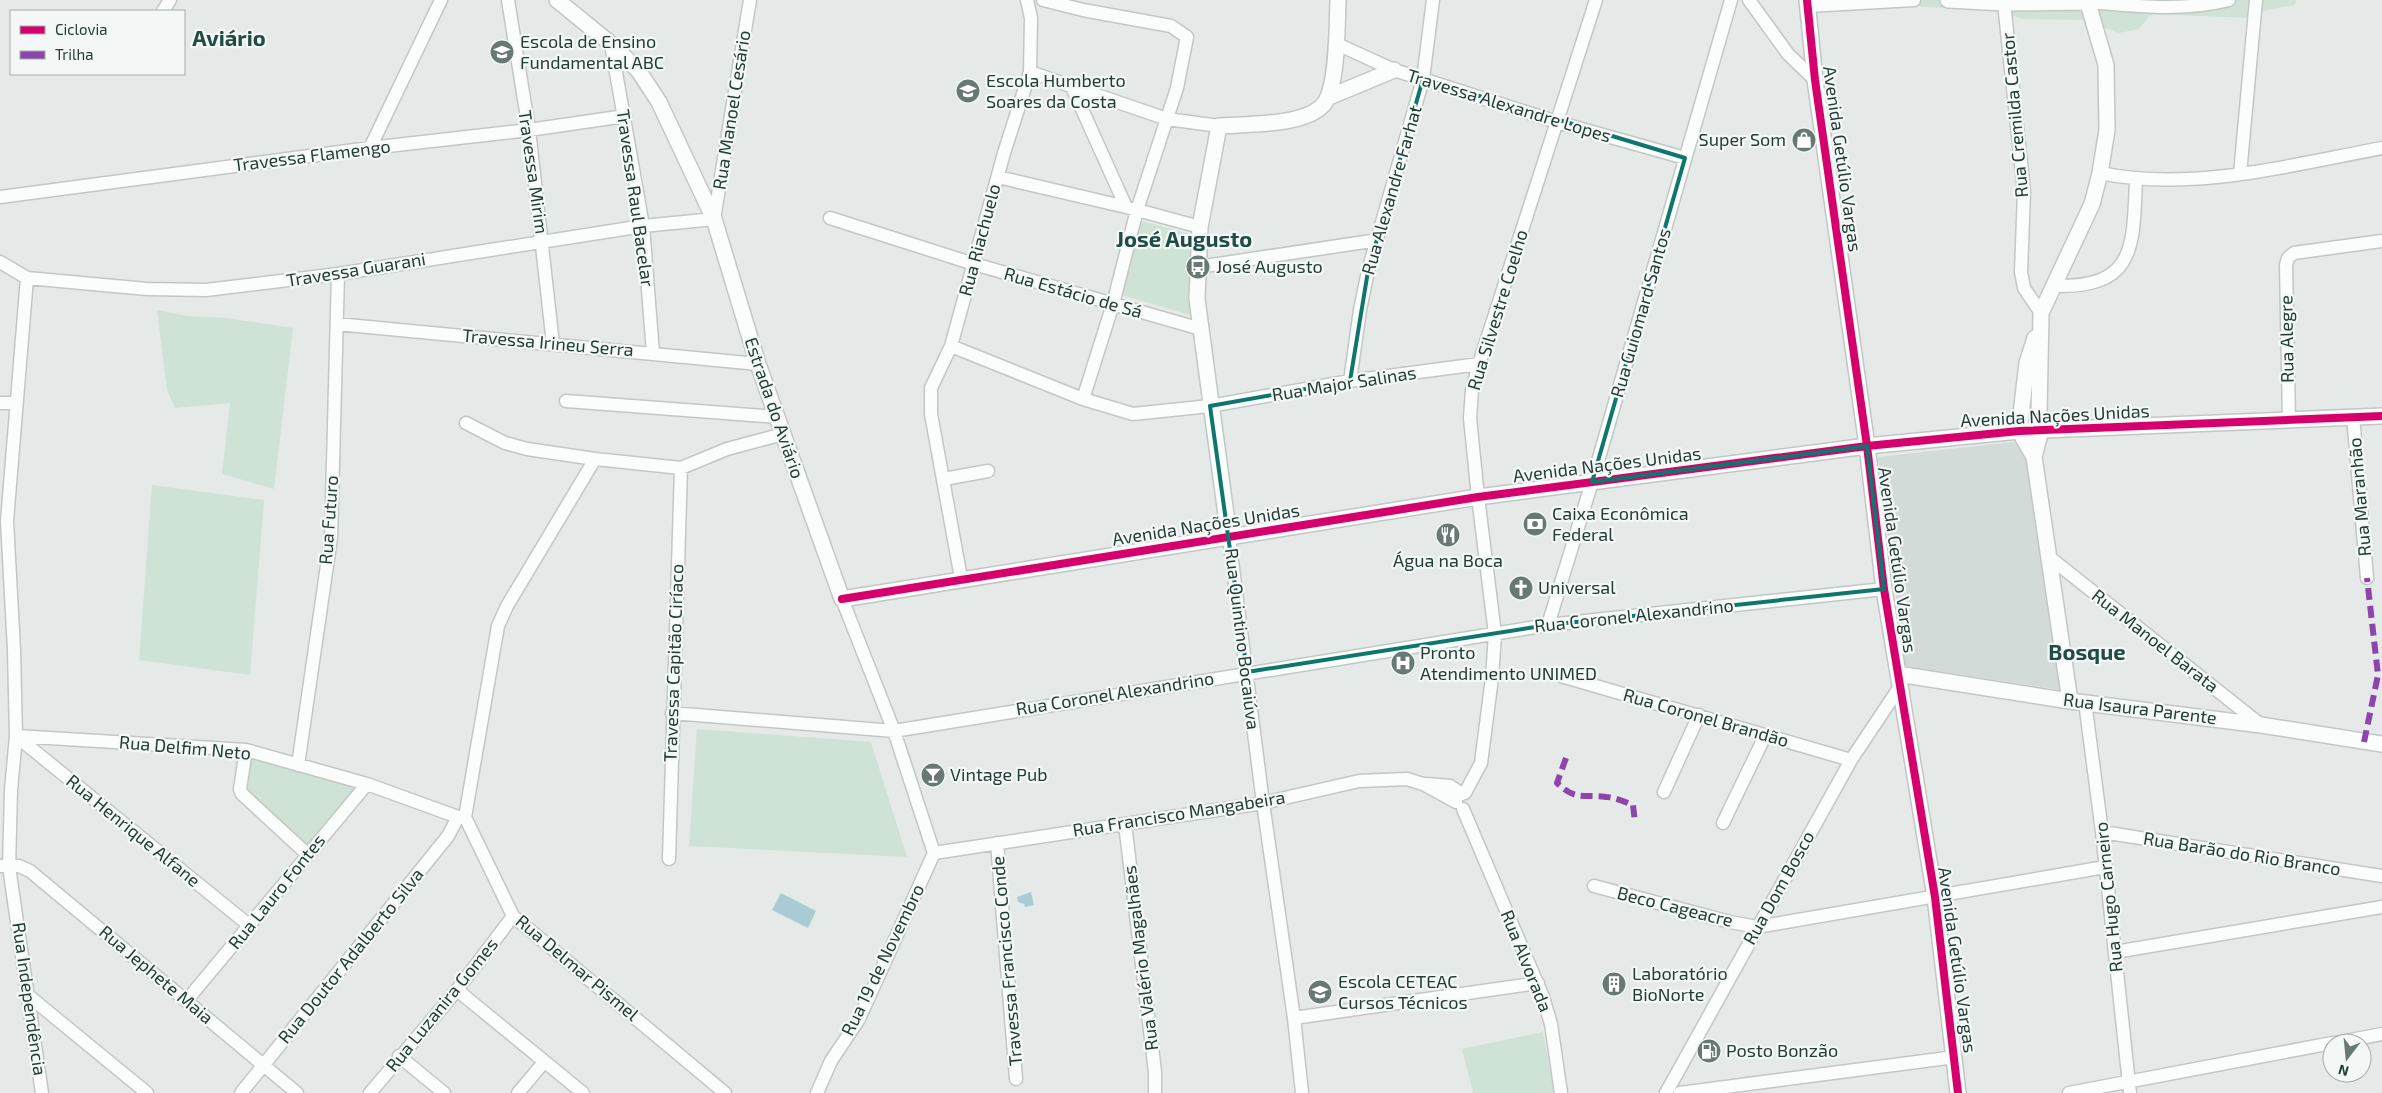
<svg xmlns="http://www.w3.org/2000/svg" width="2382" height="1093" viewBox="0 0 2382 1093" font-family="'Exo 2',sans-serif">
	<style>
		.built { fill: #d3dbd8 }
		.green { fill: #cfe2d6 }
		.water { fill: #a9ccd4 }
		.lines { fill: none; stroke-linecap: round; stroke-linejoin: round }
		.minor-casing { stroke: #c2c7c5; stroke-width: 15 }
		.tertiary-casing { stroke: #c2c7c5; stroke-width: 18 }
		.minor { stroke: #fbfcfc; stroke-width: 12 }
		.tertiary { stroke: #fbfcfc; stroke-width: 15 }
		.quiet { stroke: #8e44ad; stroke-width: 6; stroke-dasharray: 12 6; stroke-linecap: butt }
		.cycleway-casing { stroke: #f3f8f6; stroke-width: 11 }
		.cycleway { stroke: #d6006c; stroke-width: 8 }
		.marked { fill: none; stroke: #0f766e; stroke-width: 4; stroke-linejoin: round }
		.labels { text-anchor: middle; stroke-width: 4.5; stroke-linejoin: round; paint-order: stroke }
		.poi-label { font-size: 18px; fill: #243c37; stroke: #f3f8f6; text-anchor: start }
		.street-label { font-size: 18px; fill: #243c37; stroke: #f3f8f6 }
		.district-label { font-size: 22px; font-weight: bold; fill: #214c45; stroke: #f3f8f6 }
	</style>
	<rect width="100%" height="100%" fill="#e5eae8"/>
	<!-- built -->
	<path class="built" d="M2013 442 2026 450 2061 690 1905 666 1878 457Z"/>
	<!-- green -->
	<path class="green" d="M1913 0H2297L2294 5 2267 10 2246 18 2154 14 2148 17 2139 29 2119 33 2084 20 2022 19 1998 10 1922 7 1917 6Z
		M1138 220 1193 235 1190 315 1118 294Z
		M157 310 188 316 227 318 293 328 274 489 222 474 230 403 175 408 167 390Z
		M152 485 264 500 250 675 139 660Z
		M697 729 871 742 907 857 689 846Z
		M251 757 358 786 307 846 256 802 248 791Z
		M1543 1032 1554 1093H1473L1462 1049Z"/>
	<!-- water -->
	<path class="water" d="M1031 892 1034 905 1025 907 1024 904 1018 902 1017 897Z
		M781 893 816 911 808 928 772 910Z"/>
	<g class="lines">
		<defs>
			<path id="minor" d="M508 0 529 130 553 344
				M1043 0 1083 10 1171 26 1187 37 1177 88 1137 210 1113 304 1083 399
				M1749 0 1788 54 1815 80
				M2088 2C2136 6 2181 12 2229 0
				M2004 3 2024 192 2021 272 2024 288 2041 313
				M1808 6 1914 0
				M163 11 170 0
				M611 44 643 226 653 353
				M1337 44 1394 70 1557 122 1685 158
				M1030 72 1167 119 1219 126
				M1072 87 1126 207
				M370 148 441 0
				M2100 173C2193 192 2291 165 2382 148
				M2240 174 2256 0
				M998 177 1126 207 1200 227
				M0 197 370 148 529 130 625 116
				M830 218 974 264 1201 329
				M0 262 27 278 147 289 206 290 338 274 643 226 714 219 750 0
				M1198 267 1378 240
				M27 278 7 521 14 650 16 736 11 790 9 867 42 1093
				M2053 286C2136 288 2133 248 2136 179
				M337 324 758 364
				M951 346 1083 399 1133 414 1210 406 1350 381 1479 364
				M1350 381 1360 310 1368 271 1423 79 1433 0
				M566 401 778 417
				M0 403H15
				M2353 416 2367 578
				M2289 420 2286 265 2288 258 2294 253 2382 241
				M466 423 505 443 527 449 595 459 681 468 727 449 783 434
				M944 479 988 471
				M1229 537 1263 803 1294 1018 1302 1093
				M2049 557 2261 725
				M961 578 931 414V388L951 346 1004 153 1030 72 1031 18 1027 0
				M842 599 894 731 934 853
				M1548 625 1592 482 1731 0
				M1561 676 1851 760
				M2085 702 2102 832 2130 1093
				M672 713 894 731 1548 625 1884 589
				M16 736 246 750 367 784 458 817H465
				M16 736 250 926
				M246 750 240 789 242 794 307 854
				M298 765 331 538 338 274
				M1426 784 1450 786 1462 794
				M1664 792 1699 715
				M1465 793 1481 763 1492 678 1495 634 1478 497 1470 418 1472 390 1479 364 1596 0
				M1463 809 1543 997 1551 1024 1561 1093
				M465 817 498 626 507 606 595 459
				M465 817 513 916 725 1093
				M1723 823 1765 736
				M1125 824 1155 1072V1093
				M2102 832 2382 876
				M997 843 1016 1079
				M934 853 1263 803 1359 781 1407 779 1423 784 1456 802
				M669 859 681 468
				M0 866H19L30 871 297 1093
				M1594 886 1730 922 1757 927 2105 867
				M2115 952 2382 907
				M457 990 583 1093
				M30 997 147 1093
				M187 1000 367 784
				M1294 1018 1538 983
				M2335 1043 2382 1034
				M399 1056 444 1093
				M241 1093 448 836 458 817
				M370 1093 457 990 513 916
				M518 1093 544 1062
				M817 1093 831 1061 859 1019 934 853
				M1666 1093 1851 760 1899 688
				M1680 1093 1955 1057
				M2069 1093 2332 1043"/>
			<path id="tertiary" d="M557 0 611 44 638 70 659 102 714 219 758 364 842 599 1478 497 1867 446 2019 431 2382 416
				M1807 0 1815 80 1867 446 1884 589 1935 897 1958 1093
				M1948 0 2004 3 2088 2
				M1329 97 1394 70
				M2035 338 2027 363 2019 431 2034 457 2070 701
				M2034 457 2041 430 2039 413 2041 313 2092 204 2100 173 2107 130 2106 65 2087 0
				M1229 537 1197 299 1200 227 1219 126C1247 124 1304 126 1323 105 1338 89 1337 23 1338 0
				M1898 674 2070 701 2261 725 2382 744"/>
		</defs>
		<!-- minor casing -->
		<use href="#minor" class="minor-casing"/>
		<!-- tertiary casing -->
		<use href="#tertiary" class="tertiary-casing"/>
		<!-- minor -->
		<use href="#minor" class="minor"/>
		<!-- tertiary -->
		<use href="#tertiary" class="tertiary"/>
		<!-- quiet -->
		<path class="quiet" d="M2364 742 2378 675 2367 578
			M1566 758 1557 783C1576 801 1582 794 1606 797 1615 797 1625 802 1633 805L1635 822"/>
		<defs>
			<path id="cycleway" d="M1807 0 1815 80 1867 446 1884 589 1935 897 1958 1093
				M842 599 1478 497 1867 446 2019 431 2382 416"/>
		</defs>
		<!-- cycleway casing -->
		<use href="#cycleway" class="cycleway-casing"/>
		<!-- cycleway -->
		<use href="#cycleway" class="cycleway"/>
	</g>
	<!-- marked area -->
	<path class="marked" d="M1423 79 1685 158 1592 482 1867 446 1884 589 1548 625 1247 672 1210 406 1350 381 1368 271Z"/>
	<!-- icons -->
	<defs>
		<symbol id="school-disc" viewBox="-11 -11 22 22"><circle r="9.5" fill="#687975" stroke="#f3f8f6"/><path d="M0-5L7-2L0 1L-7-2ZM-4 1L0 2.5L4 1V4Q0 6-4 4Z" fill="#fff"/></symbol>
		<symbol id="shop-disc" viewBox="-11 -11 22 22"><circle r="9.5" fill="#687975" stroke="#f3f8f6"/><path d="M-5-2.5h2.3a2.7 3.5 0 0 1 5.4 0H5L5.5 6h-11ZM-1.5-2.5h3a1.5 2.3 0 0 0-3 0Z" fill="#fff"/></symbol>
		<symbol id="bus-disc" viewBox="-11 -11 22 22"><circle r="9.5" fill="#687975" stroke="#f3f8f6"/><path d="M-5-6H5V4H4V6H2V4H-2V6H-4V4H-5ZM-3.5-4V0h7V-4ZM-3.5 1.2v1.5H-2V1.2ZM2 1.2v1.5H3.5V1.2Z" fill="#fff"/></symbol>
		<symbol id="bank-disc" viewBox="-11 -11 22 22"><circle r="9.5" fill="#687975" stroke="#f3f8f6"/><path d="M-6-4H6V4H-6ZM0-2.3a2.3 2.3 0 1 0 0 4.6a2.3 2.3 0 1 0 0-4.6Z" fill="#fff"/></symbol>
		<symbol id="restaurant-disc" viewBox="-11 -11 22 22"><circle r="9.5" fill="#687975" stroke="#f3f8f6"/><path d="M-5-6h1v4h1v-4h1v4h1v-4h1v5L-1.5 .5V6h-2V.5L-5-1ZM5-6V6H3V1.5H1.5Q1.5-4 5-6Z" fill="#fff"/></symbol>
		<symbol id="church-disc" viewBox="-11 -11 22 22"><circle r="9.5" fill="#687975" stroke="#f3f8f6"/><path d="M-1.2-6h2.4v3.5h3.3v2.4h-3.3V6h-2.4V-.1h-3.3v-2.4h3.3Z" fill="#fff"/></symbol>
		<symbol id="hospital-disc" viewBox="-11 -11 22 22"><circle r="9.5" fill="#687975" stroke="#f3f8f6"/><path d="M-5-5h3v3.5h4V-5h3V5h-3V1.5h-4V5h-3Z" fill="#fff"/></symbol>
		<symbol id="bar-disc" viewBox="-11 -11 22 22"><circle r="9.5" fill="#687975" stroke="#f3f8f6"/><path d="M-6-5H6L.8 .8V4.5H3.5V6h-7V4.5H-.8V.8Z" fill="#fff"/></symbol>
		<symbol id="building-disc" viewBox="-11 -11 22 22"><circle r="9.5" fill="#687975" stroke="#f3f8f6"/><path d="M-4-6H4V6H1V3H-1V6H-4ZM-2.5-4.3h1.7v1.8h-1.7ZM.8-4.3h1.7v1.8H.8ZM-2.5-1h1.7V.8h-1.7ZM.8-1h1.7V.8H.8Z" fill="#fff"/></symbol>
		<symbol id="fuel-disc" viewBox="-11 -11 22 22"><circle r="9.5" fill="#687975" stroke="#f3f8f6"/><path d="M-5.5-6h7V0h2V4h1.3V-2.5L3-4.5l.8-.8L6-3V5H2.5V1h-1V6h-7ZM-4.2-4.7v3.2H.2V-4.7Z" fill="#fff"/></symbol>
	</defs>
	<g fill-rule="evenodd">
		<use href="#school-disc" x="488" y="38" width="28" height="28"/>
		<use href="#school-disc" x="954" y="77" width="28" height="28"/>
		<use href="#shop-disc" x="1790" y="126" width="28" height="28"/>
		<use href="#bus-disc" x="1184" y="253" width="28" height="28"/>
		<use href="#bank-disc" x="1521" y="510" width="28" height="28"/>
		<use href="#restaurant-disc" x="1434" y="521" width="28" height="28"/>
		<use href="#church-disc" x="1507" y="574" width="28" height="28"/>
		<use href="#hospital-disc" x="1389" y="649" width="28" height="28"/>
		<use href="#bar-disc" x="919" y="761" width="28" height="28"/>
		<use href="#building-disc" x="1600" y="970" width="28" height="28"/>
		<use href="#school-disc" x="1306" y="978" width="28" height="28"/>
		<use href="#fuel-disc" x="1695" y="1037" width="28" height="28"/>
	</g>
	<g class="labels">
		<!-- poi labels -->
		<g class="poi-label">
			<text x="520" y="48">Escola de Ensino<tspan x="520" dy="21">Fundamental ABC</tspan></text>
			<text x="986" y="87">Escola Humberto<tspan x="986" dy="21">Soares da Costa</tspan></text>
			<text x="1786" y="146" text-anchor="end">Super Som</text>
			<text x="1216" y="273">José Augusto</text>
			<text x="1552" y="520">Caixa Econômica<tspan x="1552" dy="21">Federal</tspan></text>
			<text x="1448" y="567" text-anchor="middle">Água na Boca</text>
			<text x="1538" y="594">Universal</text>
			<text x="1420" y="659">Pronto<tspan x="1420" dy="21">Atendimento UNIMED</tspan></text>
			<text x="950" y="781">Vintage Pub</text>
			<text x="1632" y="980">Laboratório<tspan x="1632" dy="21">BioNorte</tspan></text>
			<text x="1338" y="988">Escola CETEAC<tspan x="1338" dy="21">Cursos Técnicos</tspan></text>
			<text x="1726" y="1057">Posto Bonzão</text>
		</g>
		<!-- street labels -->
		<g class="street-label">
			<text transform="translate(1509 106) rotate(17)" y="6">Travessa Alexandre Lopes</text>
			<text transform="translate(732 110) rotate(-81)" y="6">Rua Manoel Cesário</text>
			<text transform="translate(2015 115) rotate(-95)" y="6">Rua Cremilda Castor</text>
			<text transform="translate(312 156) rotate(-7)" y="6">Travessa Flamengo</text>
			<text transform="translate(1842 159) rotate(82)" y="6">Avenida Getúlio Vargas</text>
			<text transform="translate(533 172) rotate(82)" y="6">Travessa Mirim</text>
			<text transform="translate(1392 190) rotate(-74)" y="6">Rua Alexandre Farhat</text>
			<text transform="translate(635 198) rotate(82)" y="6">Travessa Raul Bacelar</text>
			<text transform="translate(980 240) rotate(-75)" y="6">Rua Riachuelo</text>
			<text transform="translate(356 270) rotate(-9)" y="6">Travessa Guarani</text>
			<text transform="translate(1073 293) rotate(16)" y="6">Rua Estácio de Sá</text>
			<text transform="translate(1498 310) rotate(-73)" y="6">Rua Silvestre Coelho</text>
			<text transform="translate(1641 313) rotate(-74)" y="6">Rua Guiomard Santos</text>
			<text transform="translate(2287 339) rotate(-91)" y="6">Rua Alegre</text>
			<text transform="translate(548 343) rotate(5)" y="6">Travessa Irineu Serra</text>
			<text transform="translate(1344 384) rotate(-9)" y="6">Rua Major Salinas</text>
			<text transform="translate(774 408) rotate(71)" y="6">Estrada do Aviário</text>
			<text transform="translate(2055 416) rotate(-3)" y="6">Avenida Nações Unidas</text>
			<text transform="translate(1607 465) rotate(-7)" y="6">Avenida Nações Unidas</text>
			<text transform="translate(2360 497) rotate(-95)" y="6">Rua Maranhão</text>
			<text transform="translate(329 520) rotate(-86)" y="6">Rua Futuro</text>
			<text transform="translate(1206 525) rotate(-9)" y="6">Avenida Nações Unidas</text>
			<text transform="translate(1897 560) rotate(82)" y="6">Avenida Getúlio Vargas</text>
			<text transform="translate(1634 616) rotate(-6)" y="6">Rua Coronel Alexandrino</text>
			<text transform="translate(1242 639) rotate(83)" y="6">Rua Quintino Bocaiúva</text>
			<text transform="translate(2155 641) rotate(38)" y="6">Rua Manoel Barata</text>
			<text transform="translate(674 663) rotate(-88)" y="6">Travessa Capitão Ciríaco</text>
			<text transform="translate(1115 694) rotate(-9)" y="6">Rua Coronel Alexandrino</text>
			<text transform="translate(2140 709) rotate(7)" y="6">Rua Isaura Parente</text>
			<text transform="translate(1706 718) rotate(16)" y="6">Rua Coronel Brandão</text>
			<text transform="translate(185 748) rotate(5)" y="6">Rua Delfim Neto</text>
			<text transform="translate(1179 814) rotate(-9)" y="6">Rua Francisco Mangabeira</text>
			<text transform="translate(133 831) rotate(39)" y="6">Rua Henrique Alfane</text>
			<text transform="translate(2242 854) rotate(9)" y="6">Rua Barão do Rio Branco</text>
			<text transform="translate(1779 888) rotate(-61)" y="6">Rua Dom Bosco</text>
			<text transform="translate(277 892) rotate(-51)" y="6">Rua Lauro Fontes</text>
			<text transform="translate(2109 897) rotate(-96)" y="6">Rua Hugo Carneiro</text>
			<text transform="translate(1675 907) rotate(14)" y="6">Beco Cageacre</text>
			<text transform="translate(351 956) rotate(-51)" y="6">Rua Doutor Adalberto Silva</text>
			<text transform="translate(1141 958) rotate(-97)" y="6">Rua Valério Magalhães</text>
			<text transform="translate(883 960) rotate(-64)" y="6">Rua 19 de Novembro</text>
			<text transform="translate(1957 960) rotate(82)" y="6">Avenida Getúlio Vargas</text>
			<text transform="translate(1007 961) rotate(-95)" y="6">Travessa Francisco Conde</text>
			<text transform="translate(1526 961) rotate(68)" y="6">Rua Alvorada</text>
			<text transform="translate(577 968) rotate(40)" y="6">Rua Delmar Pismel</text>
			<text transform="translate(156 975) rotate(40)" y="6">Rua Jephete Maia</text>
			<text transform="translate(29 999) rotate(82)" y="6">Rua Independência</text>
			<text transform="translate(442 1005) rotate(-51)" y="6">Rua Luzanira Gomes</text>
		</g>
		<!-- district labels -->
		<g class="district-label">
			<text x="229" y="46">Aviário</text>
			<text x="1184" y="247">José Augusto</text>
			<text x="2087" y="660">Bosque</text>
		</g>
	</g>
	<!-- legend -->
	<rect x="10" y="10" width="175" height="65" fill="#f3f8f6" stroke="#a0adaa"/>
	<rect x="20" y="26" width="25" height="8" fill="#d6006c" stroke="#a0adaa"/>
	<text x="55" y="35" font-size="15" fill="#243c37">Ciclovia</text>
	<rect x="20" y="51" width="25" height="8" fill="#8e44ad" stroke="#a0adaa"/>
	<text x="55" y="60" font-size="15" fill="#243c37">Trilha</text>
	<!-- north arrow -->
	<g transform="translate(2347 1058) rotate(196)"><circle r="24" fill="#f3f8f6" stroke="#a0adaa"/>
	<path d="M0-4L9 19L0 12L-9 19Z" fill="#687975"/>
	<text y="-8" font-size="14" font-weight="bold" text-anchor="middle" fill="#243c37">N</text>
	</g>
</svg>
